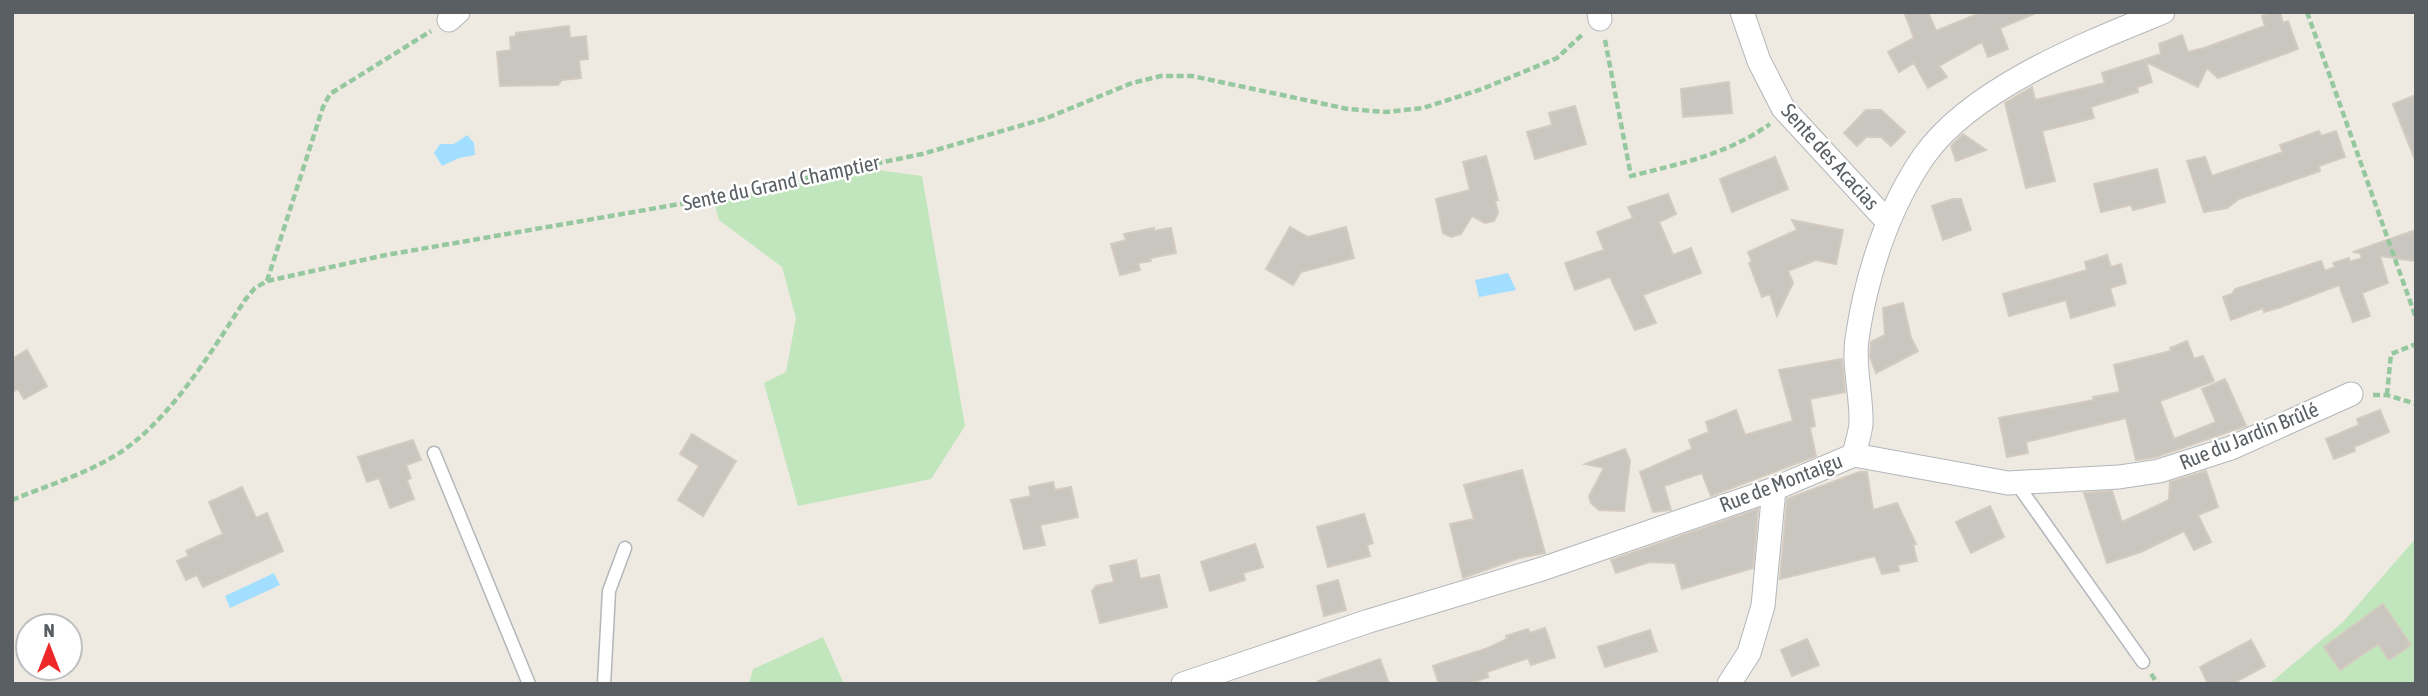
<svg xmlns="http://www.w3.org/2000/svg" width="2428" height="696" viewBox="0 0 2428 696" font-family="'Asap Condensed',sans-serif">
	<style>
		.green { fill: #c1e6bd }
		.water { fill: #a1deff }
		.building { fill: #c9c5bf; stroke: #d3cbc0; stroke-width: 2 }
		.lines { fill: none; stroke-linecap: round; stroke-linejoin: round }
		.lane-casing { stroke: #b3b6ba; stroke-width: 15 }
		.street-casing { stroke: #b3b6ba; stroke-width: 25 }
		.path { stroke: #96c8a0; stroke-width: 4.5; stroke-dasharray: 7 3.5; stroke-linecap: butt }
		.lane { stroke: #fff; stroke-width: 12 }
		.street { stroke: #fff; stroke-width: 23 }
		.labels { text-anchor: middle; stroke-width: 5; stroke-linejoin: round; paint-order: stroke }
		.street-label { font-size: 21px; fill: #5a5f63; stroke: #fff }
	</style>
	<rect width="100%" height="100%" fill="#eeeae2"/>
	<!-- green -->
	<path class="green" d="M863 168 922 176 965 426 931 479 798 506 764 383 786 372 796 318 782 267 719 220 712 195Z
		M2416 538V684H2269L2343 622Z
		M823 637 844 684H749L753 669Z"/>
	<!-- water -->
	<path class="water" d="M467 135 474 143 475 155 459 158 442 166 434 153 440 144H454Z
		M1508 273 1516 290 1479 297 1475 280Z
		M274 573 280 585 230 608 225 596Z"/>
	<!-- building -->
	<path class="building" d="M1904 12H1928L1936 31 1982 12 2036 13 2000 28 2008 49 1988 57 1982 42 1939 66 1947 77 1928 88 1914 63 1899 72 1888 52 1914 38Z
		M2274 12H2280L2283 23 2288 21 2298 49 2218 78 2207 68 2198 87 2146 62 2152 82 2137 87 2138 92 2091 107 2094 118 2042 131 2055 181 2026 188 2005 103 2032 87 2035 100 2105 83 2102 73 2161 54 2159 44 2182 35 2188 52 2204 48 2265 26 2262 16Z
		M569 26 570 38 586 36 588 59 579 60 581 78 562 80 558 85 500 86 497 52 511 50 510 37 516 36V33Z
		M1729 82 1732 113 1683 117 1681 89Z
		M2416 95V159L2415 160 2393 104Z
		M1575 106 1586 144 1535 159 1527 132 1552 125 1549 113Z
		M1866 110H1881L1905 132 1891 146 1881 137H1866L1857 146 1844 133Z
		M2319 131 2321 136 2336 131 2345 157 2319 166 2320 171 2239 199 2227 208 2204 212 2187 161 2205 157 2212 176 2283 152 2280 145Z
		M1963 134 1986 150 1956 161 1951 146Z
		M1486 156 1498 200 1495 201 1498 213 1494 221 1485 223 1472 216 1461 234 1451 237 1443 233 1436 199 1470 190 1463 162Z
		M1775 157 1788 189 1732 212 1720 179Z
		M2157 169 2165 202 2133 210 2131 205 2101 212 2094 184Z
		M1668 194 1676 214 1659 222 1673 255 1691 248 1701 273 1643 295 1656 323 1635 330 1610 277 1575 290 1565 263 1604 250 1597 232 1633 218 1628 207Z
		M1953 199H1961L1971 230 1943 240 1932 206Z
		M1792 220 1843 230 1836 264 1816 260 1788 271 1793 283 1777 316 1770 294 1762 297 1749 263 1752 262 1748 252 1797 230Z
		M1290 227 1308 237 1346 227 1354 258 1301 272 1293 285 1266 269Z
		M1154 228V231L1171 228 1176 253 1150 258 1151 261 1138 263 1140 270 1120 275 1111 244 1126 240 1124 234Z
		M2416 230V261L2380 256 2388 283 2362 293 2370 316 2353 322 2339 285 2281 307 2264 312 2263 308 2231 320 2223 297 2232 294 2235 289 2321 261 2325 271 2335 267 2333 263 2349 258 2350 262 2362 258 2360 253 2353 252Z
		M2107 255 2111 267 2121 264 2126 283 2110 288 2115 305 2071 318 2066 300 2009 316 2003 294 2087 270 2085 262Z
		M1903 303 1911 338 1918 351 1876 373 1870 357 1871 342 1885 335 1883 308Z
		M2187 341 2194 359 2203 356 2214 381 2160 401 2174 439 2216 422 2202 389 2225 379 2246 426 2156 457 2136 460 2126 418 2026 442 2028 453 2007 457 1999 418 2094 400 2093 397 2120 392 2114 365 2171 351 2170 348Z
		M27 350 47 386 24 399 18 389 12 392V359Z
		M1842 359 1845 392 1810 399 1815 426 1810 428 1816 456 1711 496 1702 473 1664 486 1671 510 1653 512 1640 472 1692 449 1689 440 1709 432 1706 422 1736 410 1745 435 1793 421 1779 370Z
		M2380 410 2389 432 2354 447 2355 451 2334 459 2326 439 2359 425 2357 419Z
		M692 434 736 461 703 516 678 500 699 466 680 454Z
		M413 440 421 460 406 465 411 478 407 480 414 499 390 508 379 478 367 482 358 457Z
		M1625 449 1630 461 1624 511 1599 510 1591 503 1589 496 1604 468 1585 464Z
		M1522 470 1545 553 1519 558 1463 578 1450 524 1474 519 1464 485Z
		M2206 471 2218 507 2198 515 2211 542 2194 550 2184 531 2141 552 2107 563 2084 493 2112 491 2122 522 2169 500 2170 482Z
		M1859 472H1867L1873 510 1897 503 1916 544 1913 545 1917 561 1898 565 1899 571 1882 574 1875 556 1780 579 1787 499Z
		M1053 482 1055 490 1071 487 1078 517 1040 525 1045 545 1024 549 1011 500 1031 496 1029 487Z
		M242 487 256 518 267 513 283 551 203 587 197 575 186 580 177 561 189 556 186 551 223 534 209 502Z
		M1990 506 2004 537 1971 553 1956 522Z
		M1758 509 1753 568 1682 589 1675 563 1649 562 1616 573 1611 560Z
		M1364 514 1373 543 1367 545 1370 556 1328 567 1317 527Z
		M1255 544 1263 567 1243 573 1245 580 1210 591 1201 562Z
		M1136 560 1140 579 1159 575 1167 607 1100 623 1092 591 1096 586 1114 582 1110 566Z
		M1338 580 1346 610 1324 616 1317 586Z
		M2383 604 2411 645 2389 660 2378 644 2340 670 2324 647Z
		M1545 628 1555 657 1531 665 1528 658 1487 672 1488 677 1468 684H1439L1433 666 1488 648 1507 639 1506 636 1528 629 1530 633Z
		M1650 630 1657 651 1605 667 1598 647Z
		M1807 639 1819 665 1792 676 1781 650Z
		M2251 640 2265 666 2232 684H2208L2200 667Z
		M1380 659 1389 684H1319L1318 681Z"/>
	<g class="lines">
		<defs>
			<path id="lane" d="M434 453 529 684
				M2017 484 2143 662
				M604 684 609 591 625 548"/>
			<path id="street" d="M1599 12 1600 19
				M1742 12 1759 61 1783 108 1888 222
				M449 20 458 12
				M1854 455C1856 445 1860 434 1861 424 1862 396 1853 366 1857 339 1866 276 1888 208 1924 156 1973 87 2087 43 2163 12
				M1854 455 2008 483 2119 477 2159 471 2231 448 2351 394
				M1183 684 1369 621 1542 569 1774 489 1854 455
				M1729 684 1749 653 1763 606 1774 489"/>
		</defs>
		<!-- lane casing -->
		<use href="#lane" class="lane-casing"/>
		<!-- street casing -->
		<use href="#street" class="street-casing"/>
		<!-- path -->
		<path class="path" d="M2307 12 2416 318
			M1605 40 1631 176C1682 163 1726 155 1770 124
			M267 281 323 107 330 94 431 31
			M2373 395H2387L2416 404
			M2387 395 2391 354 2416 344
			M12 500C51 484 100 470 133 443 179 406 213 349 245 300L255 288 267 281 386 255 697 201 922 154 1047 118 1132 83 1161 76H1192L1348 109 1386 112 1423 108 1482 89 1557 58 1584 33
			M2151 674 2158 684"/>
		<!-- lane -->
		<use href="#lane" class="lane"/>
		<!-- street -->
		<use href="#street" class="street"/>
	</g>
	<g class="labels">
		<!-- street labels -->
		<g class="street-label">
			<text transform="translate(1830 157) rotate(48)" y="7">Sente des Acacias</text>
			<text transform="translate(781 183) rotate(-12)" y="7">Sente du Grand Champtier</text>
			<text transform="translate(2249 436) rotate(-22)" y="7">Rue du Jardin Brûlé</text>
			<text transform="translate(1781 483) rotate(-21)" y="7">Rue de Montaigu</text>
		</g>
	</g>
	<!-- border -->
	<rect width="2428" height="696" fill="none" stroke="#5a5f63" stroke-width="28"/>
	<!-- north arrow -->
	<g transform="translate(49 647)"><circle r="33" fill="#ffffff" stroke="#bdbfc1" stroke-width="2"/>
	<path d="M0-5L12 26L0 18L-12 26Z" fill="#ee2829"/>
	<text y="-10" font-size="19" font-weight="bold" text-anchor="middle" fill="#5a5f63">N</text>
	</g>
</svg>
